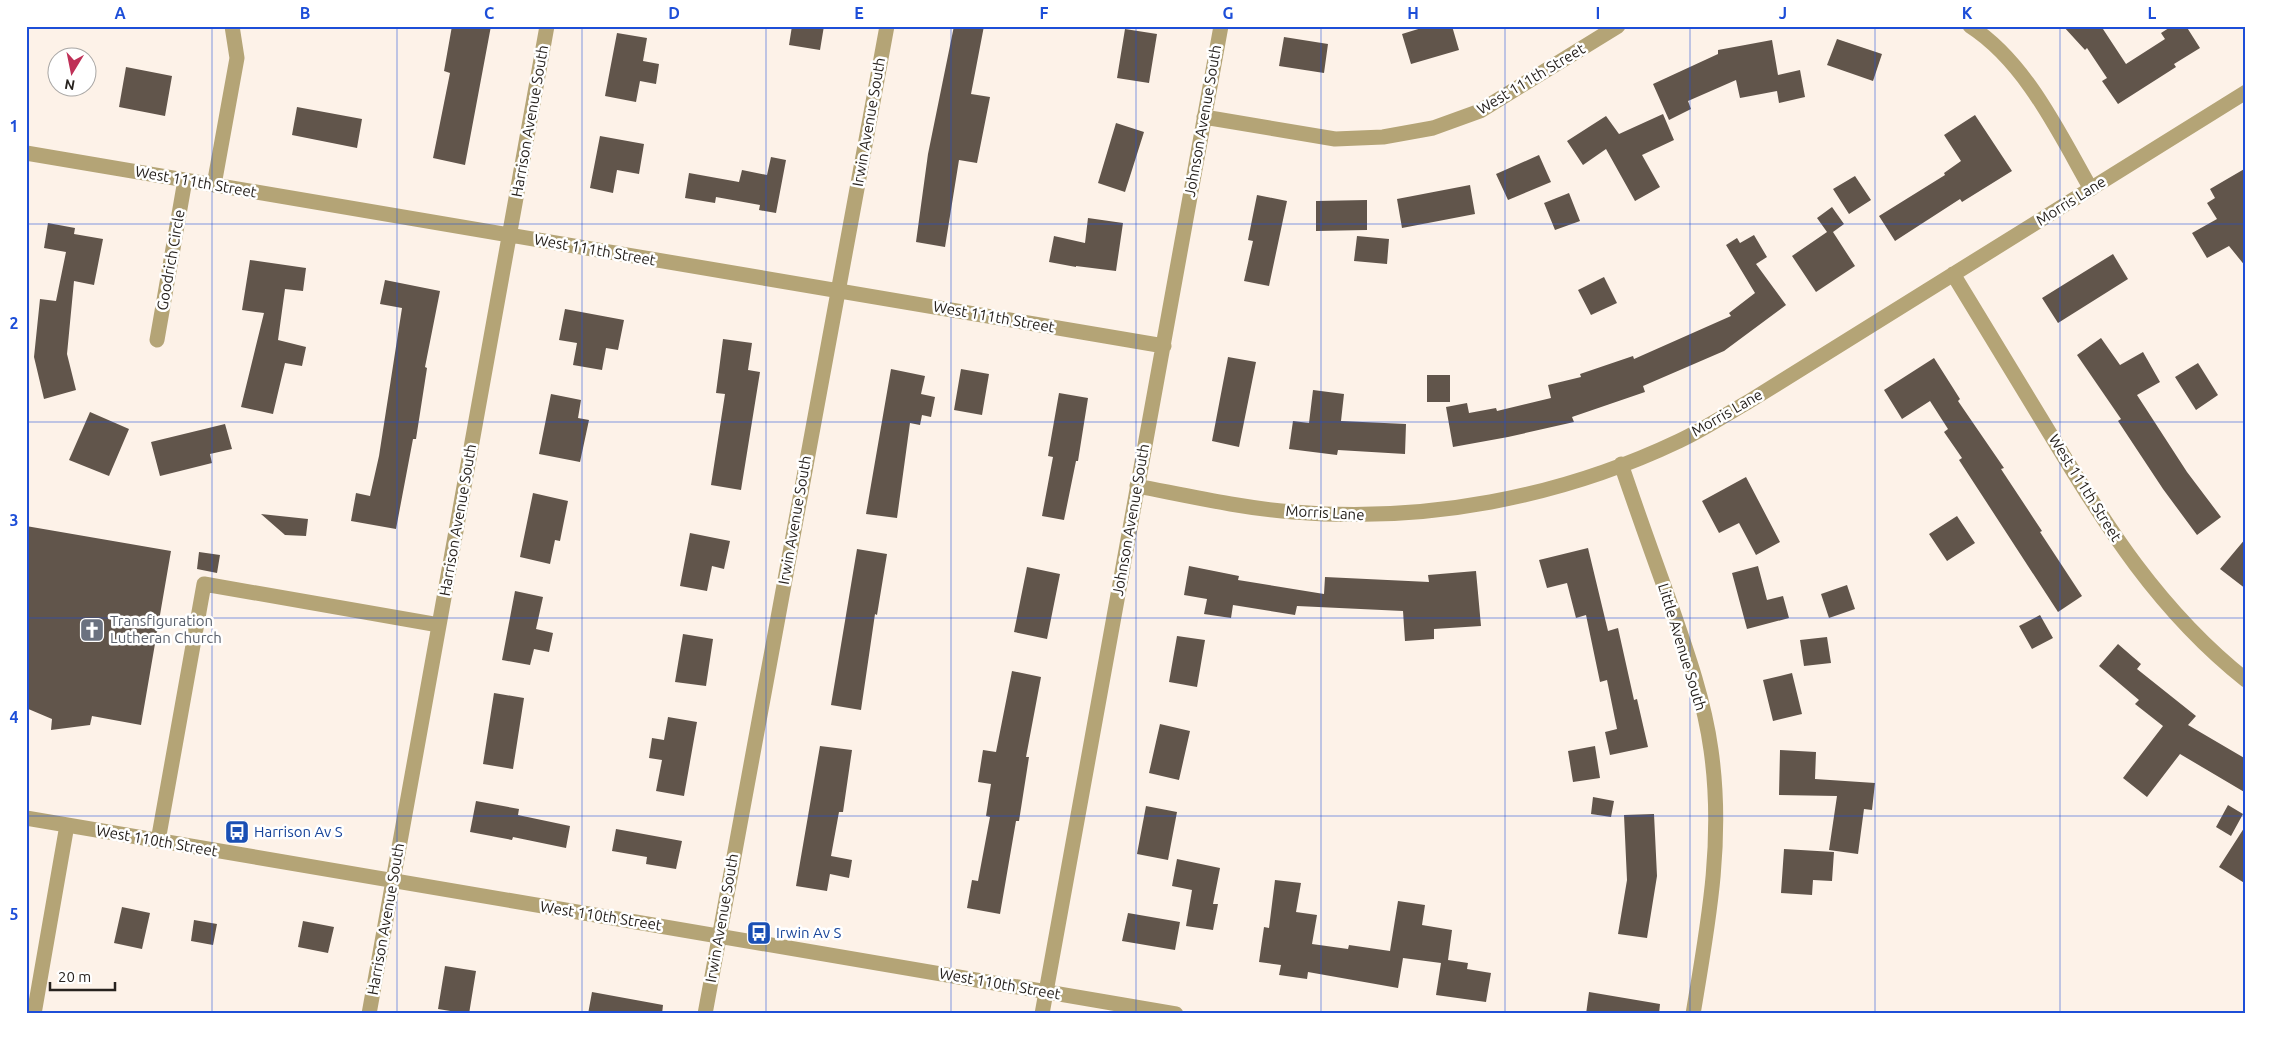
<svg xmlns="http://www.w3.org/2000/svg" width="2272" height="1040" viewBox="0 0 2272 1040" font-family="Ubuntu,sans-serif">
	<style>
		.building { fill: #61554b }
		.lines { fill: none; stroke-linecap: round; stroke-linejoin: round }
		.minor { stroke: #b4a476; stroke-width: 15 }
		.grid { fill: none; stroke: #1d4ed8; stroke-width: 1; stroke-opacity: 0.55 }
		.labels { text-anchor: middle; stroke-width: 5; stroke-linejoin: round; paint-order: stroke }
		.street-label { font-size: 15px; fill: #27221e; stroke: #fff }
		.worship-label { font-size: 15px; fill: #5b616d; stroke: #fff; text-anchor: start }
		.transit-label { font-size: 15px; fill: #164399; stroke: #fff; text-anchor: start }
		.neatline { fill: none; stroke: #1d4ed8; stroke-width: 2 }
		.grid-label { font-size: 16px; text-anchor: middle; font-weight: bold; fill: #1d4ed8 }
	</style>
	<rect width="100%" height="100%" fill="#fdf2e8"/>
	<!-- building -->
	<path class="building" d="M452 26H491L465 165 433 158 450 73 444 71Z
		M792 26H824L820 50 789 45Z
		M954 26H984L971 94 990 97 977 163 959 160 945 247 916 242 928 154Z
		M1428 26H1452L1459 50 1411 64 1402 34Z
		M2063 26H2101L2126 64 2165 39 2161 33 2172 26H2186L2200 48 2174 64 2176 67 2118 104 2102 81 2107 78 2087 48 2085 50Z
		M1125 29 1157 34 1149 83 1117 78Z
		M617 33 647 38 643 61 659 64 656 84 640 81 636 102 605 96Z
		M1284 37 1328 44 1324 73 1279 66Z
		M1837 39 1882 54 1873 81 1827 65Z
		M1772 40 1778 75 1800 70 1805 97 1779 103 1777 91 1740 98 1736 80 1688 101 1691 109 1669 120 1653 84 1718 54V50Z
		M126 67 172 76 165 116 119 107Z
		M297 107 362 119 357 148 292 135Z
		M1663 114 1674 140 1642 155 1660 187 1635 201 1606 149 1583 165 1567 141 1606 116 1619 134Z
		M1975 115 2012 171 1962 202 1960 199 1895 241 1879 216 1945 175 1944 173 1961 161 1944 135Z
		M1116 123 1144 132 1125 192 1098 183Z
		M600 136 644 144 639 174 617 170 613 193 590 188Z
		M1539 155 1551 182 1508 200 1496 174Z
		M771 157 786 160 776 213 759 210 760 205 716 197 715 203 685 198 689 173 739 182 742 170 767 175Z
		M2246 168V267L2229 246 2207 258 2192 233 2217 219 2207 203 2215 198 2210 189Z
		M1855 176 1871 200 1849 214 1833 189Z
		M1470 185 1475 214 1402 228 1397 199Z
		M1569 193 1580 221 1555 230 1544 203Z
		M1257 195 1287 201 1269 286 1244 281 1253 241 1248 240Z
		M1367 200V230L1316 231V201Z
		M1832 207 1844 224 1833 232 1855 266 1816 292 1792 256 1827 232 1817 218Z
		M1088 218 1123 223 1116 271 1076 266V267L1049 262 1054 236 1085 243Z
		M48 223 75 228 74 234 103 239 94 285 74 281 67 354 76 390 44 399 34 357 40 299 56 301 66 252 44 248Z
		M1754 235 1767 257 1756 264 1786 305 1724 351 1643 386 1645 392 1572 417 1574 422 1508 437 1453 447 1446 407 1467 403 1469 413 1496 408 1497 411 1551 398 1548 385 1581 377 1580 374 1633 356 1634 359 1731 316 1729 313 1755 293 1726 245 1737 238 1740 243Z
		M1357 236 1389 239 1387 264 1354 261Z
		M2113 254 2128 279 2058 323 2042 298Z
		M250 260 306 268 303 291 285 289 278 340 306 347 302 366 285 363 273 414 241 407 264 313 242 310Z
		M1604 277 1617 303 1591 315 1578 290Z
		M385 280 440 291 425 367 427 368 416 439H413L396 529 351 521 356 493 370 496 379 456 402 308 380 304Z
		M565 309 624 320 618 350 606 348 602 370 573 365 577 343 559 340Z
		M2101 338 2120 365 2143 352 2160 382 2137 395 2187 472 2221 517 2197 535 2163 489 2118 421 2121 419 2077 355Z
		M723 339 752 343 748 370 760 372 741 490 711 485 725 394 716 393Z
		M1228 357 1256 362 1239 447 1212 441Z
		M1934 358 1960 399 1958 401 2004 468 2001 469 2042 531 2040 532 2082 596 2058 612 1959 460 1962 458 1944 432 1948 429 1930 401 1902 419 1884 390Z
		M2198 363 2218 395 2196 410 2175 377Z
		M891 369 925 376 921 394 935 397 931 417 922 415 920 425 910 423 897 518 866 514Z
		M961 369 989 374 982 415 954 410Z
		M1427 375H1450V402H1427Z
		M1313 390 1344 394 1341 421 1406 424 1405 454 1338 450 1337 455 1289 449 1293 421 1309 423Z
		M1059 393 1088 398 1078 461H1076L1064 520 1042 516 1053 457 1048 456Z
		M551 394 581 400 578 418 589 420 580 462 539 454Z
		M90 412 129 429 109 476 69 460Z
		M225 424 232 449 210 454 212 463 160 476 151 442Z
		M1746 477 1780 542 1756 555 1739 523 1719 533 1702 501Z
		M533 493 568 501 560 541 555 540 550 564 520 557Z
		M261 514 308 519 306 536 285 535Z
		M1957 516 1975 543 1947 561 1929 534Z
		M26 526 171 551 141 725 92 716 90 725 51 730 52 719 26 708Z
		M690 533 730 541 724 569 712 566 707 591 680 586Z
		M2246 538V589L2220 569Z
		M1588 548 1608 631 1618 628 1634 700 1637 699 1648 747 1610 755 1605 732 1617 729 1607 680 1600 682 1586 615 1576 618 1567 583 1547 588 1539 560Z
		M857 549 887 554 877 615 875 614 861 710 831 705Z
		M199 552 220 555 217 573 197 569Z
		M1189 566 1239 576 1238 580 1324 594 1325 577 1429 582 1428 575 1476 571 1481 626 1434 629V639L1405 641 1403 611 1297 606 1295 615 1233 605 1231 618 1204 614 1207 599 1184 595Z
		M1758 566 1767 600 1783 596 1789 618 1747 629 1732 573Z
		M1027 567 1060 574 1047 639 1014 632Z
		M1847 585 1855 609 1829 618 1821 594Z
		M515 591 543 597 536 629 553 633 549 652 534 649 530 665 502 660Z
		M2040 615 2053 638 2032 649 2019 626Z
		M683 634 713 639 706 686 675 682Z
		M1177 636 1205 640 1197 687 1169 682Z
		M1827 637 1831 663 1804 666 1800 640Z
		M2118 644 2141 664 2137 669 2196 716 2188 725 2246 759V793L2180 754 2147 797 2123 778 2163 726 2135 704 2139 700 2099 666Z
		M1012 671 1041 677 1026 757H1029L1019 821H1016L1000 914 967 908 972 880 978 881 990 817 986 816 991 784 978 782 983 750 996 752Z
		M1792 673 1802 714 1773 721 1763 680Z
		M494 693 524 698 513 769 483 764Z
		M668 717 697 722 684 796 656 791 662 760 649 758 652 738 664 740Z
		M1160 724 1190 731 1179 780 1149 773Z
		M820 746 852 750 843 812H839L831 856 852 860 849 878 830 874 827 891 796 886Z
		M1595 746 1600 778 1573 782 1568 751Z
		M1780 750 1816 752 1815 779 1875 783 1872 810 1864 809 1858 854 1829 850 1837 796 1779 795Z
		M1593 797 1614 801 1611 817 1591 814Z
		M476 801 519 809 518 815 570 826 566 848 513 837 512 840 470 832Z
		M2228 805 2243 814 2231 836 2216 827Z
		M1146 806 1177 812 1168 860 1137 854Z
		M1654 814 1657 876 1647 938 1618 934 1627 880 1624 815Z
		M2246 825V884L2219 867Z
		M616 829 682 841 676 869 646 864 647 857 612 851Z
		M1784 849 1834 852 1832 881 1813 880 1812 895 1781 893Z
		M1177 859 1220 868 1213 904H1218L1213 930 1186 926 1192 890 1172 886Z
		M1275 880 1301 883 1296 912 1317 915 1312 944 1348 949 1349 945 1390 951 1398 901 1425 905 1422 925 1452 930 1448 960 1468 963 1467 969 1491 973 1486 1002 1436 995 1441 963 1403 958 1398 988 1308 972 1307 979 1279 975 1281 965 1259 962 1264 927 1269 928Z
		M122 907 150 913 142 949 114 943Z
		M1128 913 1180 922 1175 950 1122 941Z
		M194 920 217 924 213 945 191 941Z
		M303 921 334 927 328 953 298 947Z
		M445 966 476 971 469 1014 438 1009Z
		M592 992 663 1005 662 1014H588Z
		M1589 992 1660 1004 1659 1014H1586Z"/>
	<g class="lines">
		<!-- minor -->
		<path class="minor" d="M1970 26C2026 62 2059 133 2091 189
			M1204 117 1335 139 1383 137 1433 128 1480 111 1618 26
			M26 153 1164 346
			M214 185 237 58 232 26
			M1953 274C1985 326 2017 379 2049 432 2106 526 2159 611 2246 680
			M157 340 185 180
			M1621 464C1636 508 1652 553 1668 597 1685 646 1704 698 1711 750 1724 841 1708 925 1693 1014
			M1137 486C1189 496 1241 508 1293 512 1425 523 1559 498 1679 441 1703 430 1725 415 1748 402L2246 92
			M26 818 1176 1014
			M158 841 204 584 439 625
			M34 1014 67 825
			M369 1014 547 26
			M705 1014 887 26
			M1042 1014 1221 26"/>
	</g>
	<!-- grid -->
	<path class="grid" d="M212 26V1014M397 26V1014M582 26V1014M766 26V1014M951 26V1014M1136 26V1014M1321 26V1014M1505 26V1014M1690 26V1014M1875 26V1014M2060 26V1014M26 224H2246M26 422H2246M26 618H2246M26 816H2246"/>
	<!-- icons -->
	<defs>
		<symbol id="church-square" viewBox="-11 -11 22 22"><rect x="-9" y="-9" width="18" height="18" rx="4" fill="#6b7280" stroke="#fff"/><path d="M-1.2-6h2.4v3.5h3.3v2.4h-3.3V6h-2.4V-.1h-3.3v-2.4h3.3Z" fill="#fff"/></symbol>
		<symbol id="bus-square" viewBox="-11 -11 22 22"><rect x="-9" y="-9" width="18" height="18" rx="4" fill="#1a4fb4" stroke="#fff"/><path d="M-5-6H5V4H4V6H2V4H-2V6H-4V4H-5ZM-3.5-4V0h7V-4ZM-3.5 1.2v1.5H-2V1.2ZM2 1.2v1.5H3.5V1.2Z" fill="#fff"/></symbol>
	</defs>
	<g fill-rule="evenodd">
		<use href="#church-square" x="78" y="616" width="28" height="28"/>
		<use href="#bus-square" x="223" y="818" width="28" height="28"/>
		<use href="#bus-square" x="745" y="919" width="28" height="28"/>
	</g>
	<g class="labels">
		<!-- street labels -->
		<g class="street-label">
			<text transform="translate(1531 79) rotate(-31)" y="5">West 111th Street</text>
			<text transform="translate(530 121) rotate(-80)" y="5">Harrison Avenue South</text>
			<text transform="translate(1203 121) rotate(-80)" y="5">Johnson Avenue South</text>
			<text transform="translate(869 122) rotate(-80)" y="5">Irwin Avenue South</text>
			<text transform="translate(196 182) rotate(10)" y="5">West 111th Street</text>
			<text transform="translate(2071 201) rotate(-32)" y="5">Morris Lane</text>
			<text transform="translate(595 250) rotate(10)" y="5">West 111th Street</text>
			<text transform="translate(171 260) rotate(-80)" y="5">Goodrich Circle</text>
			<text transform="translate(994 317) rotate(10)" y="5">West 111th Street</text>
			<text transform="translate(1727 413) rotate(-30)" y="5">Morris Lane</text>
			<text transform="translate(2085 488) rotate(58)" y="5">West 111th Street</text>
			<text transform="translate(1325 513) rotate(3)" y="5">Morris Lane</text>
			<text transform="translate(458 520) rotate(-80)" y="5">Harrison Avenue South</text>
			<text transform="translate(795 520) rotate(-80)" y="5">Irwin Avenue South</text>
			<text transform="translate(1131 520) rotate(-80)" y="5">Johnson Avenue South</text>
			<text transform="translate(1682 647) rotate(73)" y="5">Little Avenue South</text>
			<text transform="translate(157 841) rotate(10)" y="5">West 110th Street</text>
			<text transform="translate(601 916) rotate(9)" y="5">West 110th Street</text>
			<text transform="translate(722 918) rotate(-80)" y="5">Irwin Avenue South</text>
			<text transform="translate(386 919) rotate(-80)" y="5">Harrison Avenue South</text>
			<text transform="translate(1000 984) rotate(10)" y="5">West 110th Street</text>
		</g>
		<!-- worship labels -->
		<g class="worship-label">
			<text x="110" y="626">Transfiguration<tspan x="110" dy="17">Lutheran Church</tspan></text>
		</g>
		<!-- transit labels -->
		<g class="transit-label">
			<text x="254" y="837">Harrison Av S</text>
			<text x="776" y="938">Irwin Av S</text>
		</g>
	</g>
	<!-- border -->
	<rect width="2272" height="1040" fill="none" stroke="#ffffff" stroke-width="55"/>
	<!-- north arrow -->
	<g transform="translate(72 72) rotate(190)"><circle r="24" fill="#ffffff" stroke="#a9a7a5"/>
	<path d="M0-4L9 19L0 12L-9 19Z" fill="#bf3057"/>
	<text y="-8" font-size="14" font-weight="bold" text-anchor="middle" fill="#27221e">N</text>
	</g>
	<!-- scale -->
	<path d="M50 982v8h65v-8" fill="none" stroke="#27221e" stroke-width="2.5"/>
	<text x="58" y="982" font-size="15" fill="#27221e" stroke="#ffffff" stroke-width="4" paint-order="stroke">20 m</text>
	<rect x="28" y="28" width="2216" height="984" class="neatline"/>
	<g class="grid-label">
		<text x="120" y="19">A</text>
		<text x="305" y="19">B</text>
		<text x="489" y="19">C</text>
		<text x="674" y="19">D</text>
		<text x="859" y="19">E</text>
		<text x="1044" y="19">F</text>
		<text x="1228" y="19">G</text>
		<text x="1413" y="19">H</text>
		<text x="1598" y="19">I</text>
		<text x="1783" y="19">J</text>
		<text x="1967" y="19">K</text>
		<text x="2152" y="19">L</text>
		<text x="14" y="132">1</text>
		<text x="14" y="329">2</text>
		<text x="14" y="526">3</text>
		<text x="14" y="723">4</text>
		<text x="14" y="920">5</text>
	</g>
</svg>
